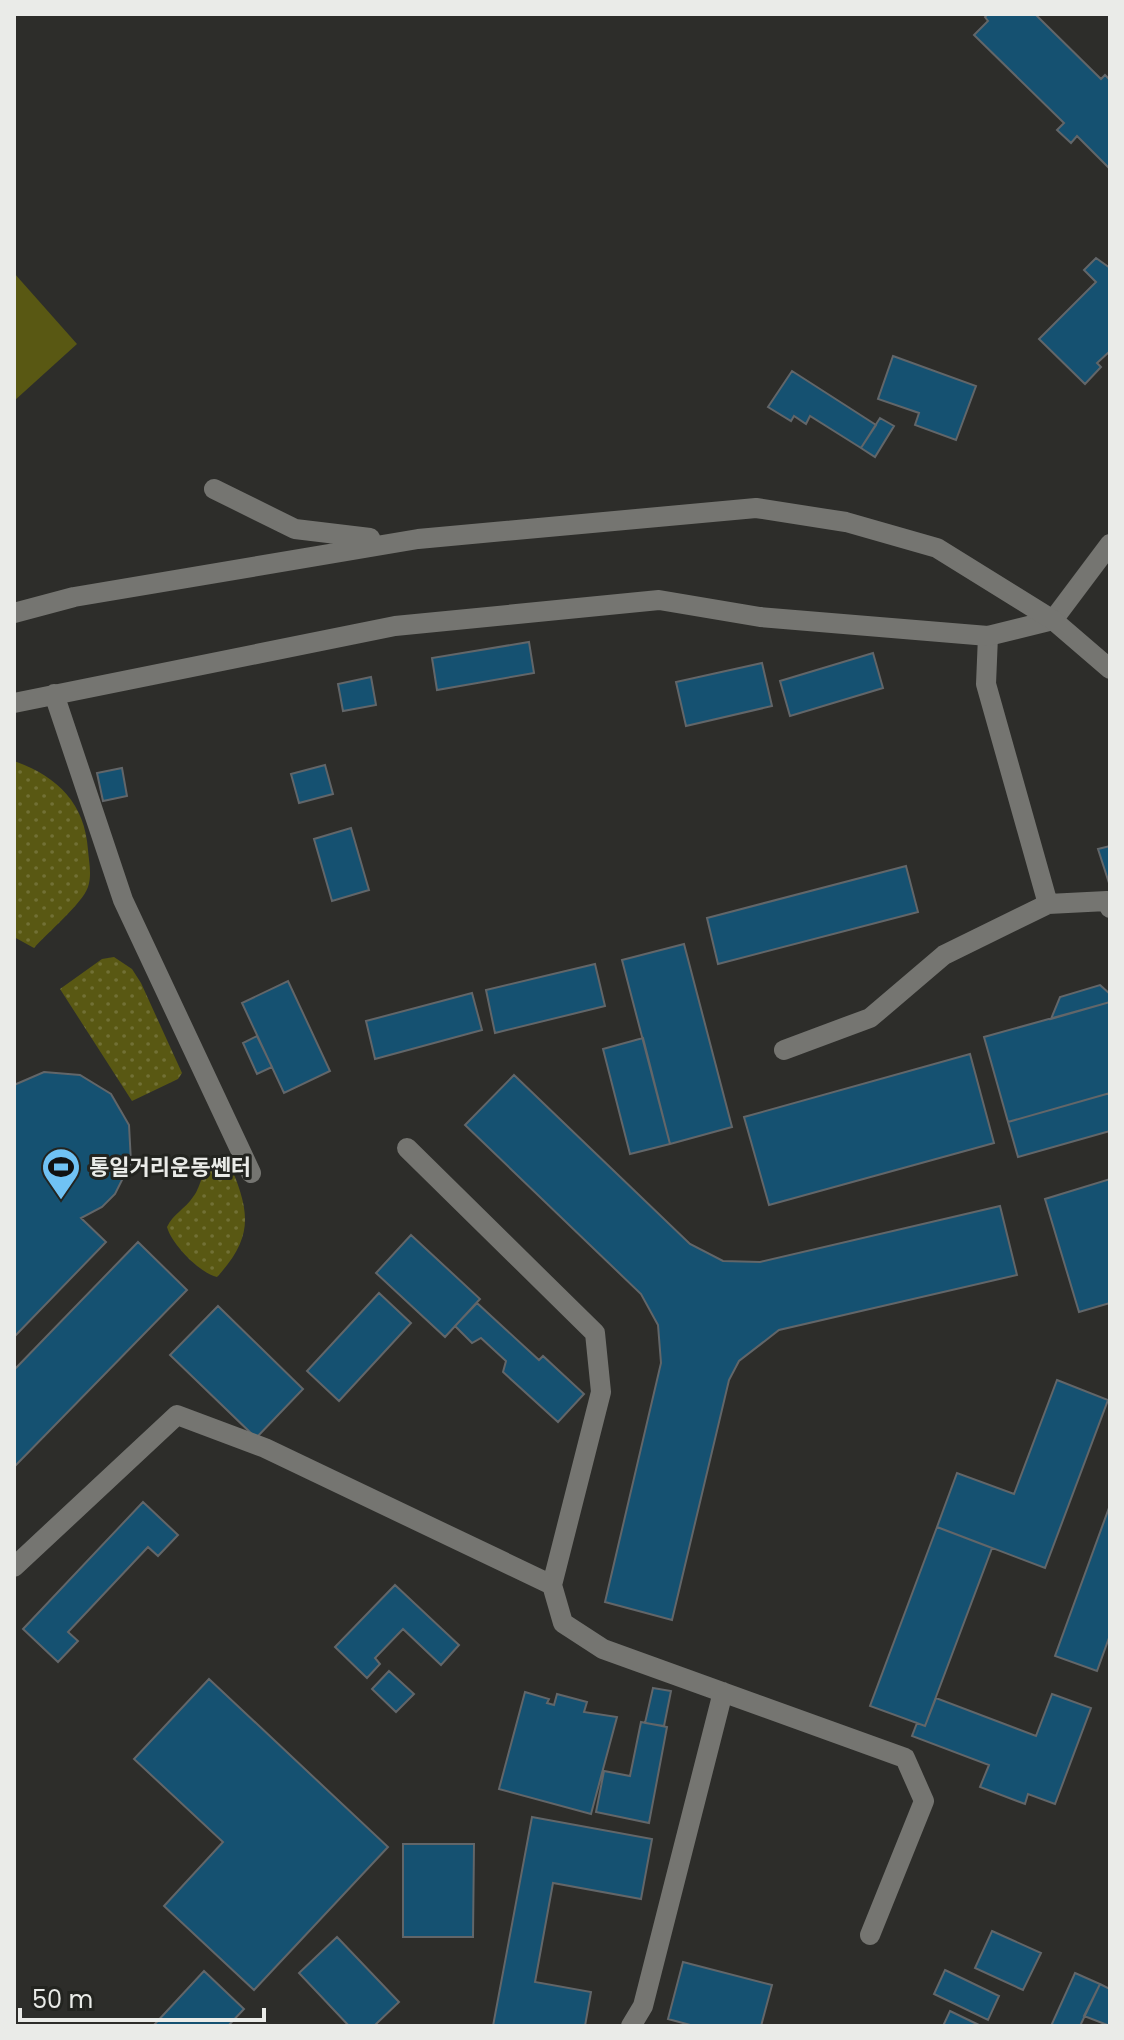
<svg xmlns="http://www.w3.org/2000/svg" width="1124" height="2040" viewBox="0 0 1124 2040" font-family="Poppins,'Noto Sans KR',sans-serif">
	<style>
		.grass { fill: url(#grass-dots) }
		.pitch { fill: #595813 }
		.building { fill: #155171; stroke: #626669; stroke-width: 2 }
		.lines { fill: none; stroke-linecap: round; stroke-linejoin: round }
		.service { stroke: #757571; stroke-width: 20 }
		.minor { stroke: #757571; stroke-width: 20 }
		.secondary { stroke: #757571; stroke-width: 20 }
		.labels { text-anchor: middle; stroke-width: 6; stroke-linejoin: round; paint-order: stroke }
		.poi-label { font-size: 22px; font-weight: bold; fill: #eaebe8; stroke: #232420; text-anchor: start }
	</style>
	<defs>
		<pattern id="grass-dots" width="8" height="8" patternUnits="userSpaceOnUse" patternTransform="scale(2)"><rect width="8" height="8" fill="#595813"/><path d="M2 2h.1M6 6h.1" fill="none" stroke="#717035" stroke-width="1.8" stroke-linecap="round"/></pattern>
	</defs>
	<rect width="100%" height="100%" fill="#2d2d2a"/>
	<!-- grass -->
	<path class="grass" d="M14 761C57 776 85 803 88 850 89 862 92 875 88 887 82 904 47 933 34 948L14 937Z
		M114 957 132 969 141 983 182 1073 178 1079 132 1101 60 989 102 959Z
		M217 1158 228 1160C249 1209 256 1235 217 1277 200 1273 172 1245 167 1227 173 1214 185 1209 193 1197 203 1185 201 1165 217 1158Z"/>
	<!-- pitch -->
	<path class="pitch" d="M14 273 77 344 14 401Z"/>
	<!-- building -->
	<path class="building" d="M988 14H1035L1101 79 1105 75 1110 80V169L1077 136 1071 143 1057 130 1064 123 974 35 988 21 985 17Z
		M1096 258 1110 268V351L1097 363 1101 367 1085 384 1039 339 1096 282 1084 270Z
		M893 356 976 386 956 440 915 425 919 413 878 399Z
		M792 371 876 425 861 448 810 416 806 424 794 416 791 421 768 407Z
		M880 418 894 426 875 457 861 448Z
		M529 642 534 673 437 690 432 658Z
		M873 653 883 688 790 716 780 681Z
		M762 663 772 706 686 726 676 682Z
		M371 677 376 705 343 711 338 684Z
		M325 765 333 794 299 803 291 774Z
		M122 768 127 796 103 801 97 773Z
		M351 828 369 890 332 901 314 839Z
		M1110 846V883H1109L1098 849Z
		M906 866 918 912 718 964 707 918Z
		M684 944 732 1127 670 1144 622 960Z
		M595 964 605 1006 495 1033 486 990Z
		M288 981 330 1071 284 1093 242 1003Z
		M1100 985 1110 994V1002L1051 1019 1060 997Z
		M472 993 482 1030 375 1059 366 1021Z
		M1110 1002V1093L1008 1122 984 1037Z
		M257 1036 272 1067 257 1074 243 1043Z
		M643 1038 670 1144 630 1154 603 1049Z
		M970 1054 994 1143 769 1205 744 1117Z
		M44 1072 80 1075 111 1094 129 1125 131 1162 115 1194 102 1207 81 1218 106 1242 14 1337V1085Z
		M514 1075 690 1244 723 1261 760 1262 1000 1206 1017 1275 779 1330 739 1361 729 1380 672 1620 605 1602 661 1363 658 1325 641 1294 465 1125Z
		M1110 1093V1131L1018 1157 1008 1122Z
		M1110 1179V1303L1079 1312 1045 1199Z
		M411 1235 480 1299 445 1337 376 1273Z
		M138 1242 187 1290 14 1467V1370Z
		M379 1293 411 1323 339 1401 307 1371Z
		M477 1303 539 1360 543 1356 584 1394 558 1422 503 1372 506 1361 481 1338 472 1343 455 1326Z
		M218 1306 303 1389 256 1438 170 1355Z
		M1057 1380 1108 1400 1045 1568 937 1527 957 1473 1014 1494Z
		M143 1502 178 1535 158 1556 148 1547 68 1632 78 1641 58 1662 23 1629Z
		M1110 1505V1635L1097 1671 1055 1656Z
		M937 1527 992 1548 925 1726 870 1706Z
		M395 1585 459 1645 441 1665 403 1629 375 1658 380 1664 367 1678 335 1647Z
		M389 1671 414 1694 396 1712 372 1689Z
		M209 1679 388 1847 254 1990 164 1906 223 1842 134 1759Z
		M653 1688 671 1691 664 1726 645 1723Z
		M525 1692 549 1699 547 1703 554 1705 557 1694 587 1702 584 1712 617 1717 591 1814 499 1789Z
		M1052 1694 1091 1708 1055 1804 1028 1794 1025 1804 980 1787 989 1765 912 1736 917 1723 925 1726 936 1698 1036 1736Z
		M641 1722 667 1727 649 1823 596 1812 604 1771 630 1776Z
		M532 1817 652 1839 641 1899 553 1883 535 1982 591 1992 585 2026H493Z
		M403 1844H474L473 1937H403Z
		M992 1931 1041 1953 1023 1990 975 1968Z
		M337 1937 399 2002 374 2026H349L299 1973Z
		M683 1962 772 1985 761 2026H694L668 2019Z
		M945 1970 999 1996 988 2020 934 1994Z
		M204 1971 244 2009 228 2026H153Z
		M1075 1973 1100 1984 1080 2026H1051Z
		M1100 1984 1110 1989V2026L1084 2016Z
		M950 2011 981 2026H943Z"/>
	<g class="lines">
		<!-- service -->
		<path class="service" d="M988 636 986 684 1048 904
			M784 1050 870 1018 944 955 1048 904 1107 901 1110 908
			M407 1148 595 1333 601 1392 552 1585 563 1623 603 1649 905 1758 924 1801 870 1935
			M14 1567 177 1415 265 1448 552 1585
			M631 2026 643 2006 723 1692"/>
		<!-- minor -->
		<path class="minor" d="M54 694 123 900 251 1173
			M14 703 395 626 659 600 760 617 988 636 1053 620 1110 544"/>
		<!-- secondary -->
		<path class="secondary" d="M214 489 295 529 370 538
			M14 613 74 597 418 539 756 508 846 522 937 548 1053 620 1110 669"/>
	</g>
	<!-- icons -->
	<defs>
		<symbol id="stadium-pin" viewBox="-11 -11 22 30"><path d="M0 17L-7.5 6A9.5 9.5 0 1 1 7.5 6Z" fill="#70c2f4" stroke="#232420"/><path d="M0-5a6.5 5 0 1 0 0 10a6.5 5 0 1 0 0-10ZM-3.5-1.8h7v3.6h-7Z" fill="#111"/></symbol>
	</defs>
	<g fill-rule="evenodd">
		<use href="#stadium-pin" x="39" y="1145" width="44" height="60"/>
	</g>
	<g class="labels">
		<!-- poi labels -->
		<g class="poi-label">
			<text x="89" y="1175">통일거리운동쎈터</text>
		</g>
	</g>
	<!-- border -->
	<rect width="1124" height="2040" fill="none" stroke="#eaebe8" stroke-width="32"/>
	<!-- scale -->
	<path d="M20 2008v12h244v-12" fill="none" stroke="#eaebe8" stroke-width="4"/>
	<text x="32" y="2008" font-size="24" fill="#eaebe8" stroke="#232420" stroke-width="6" paint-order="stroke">50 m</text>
</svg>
